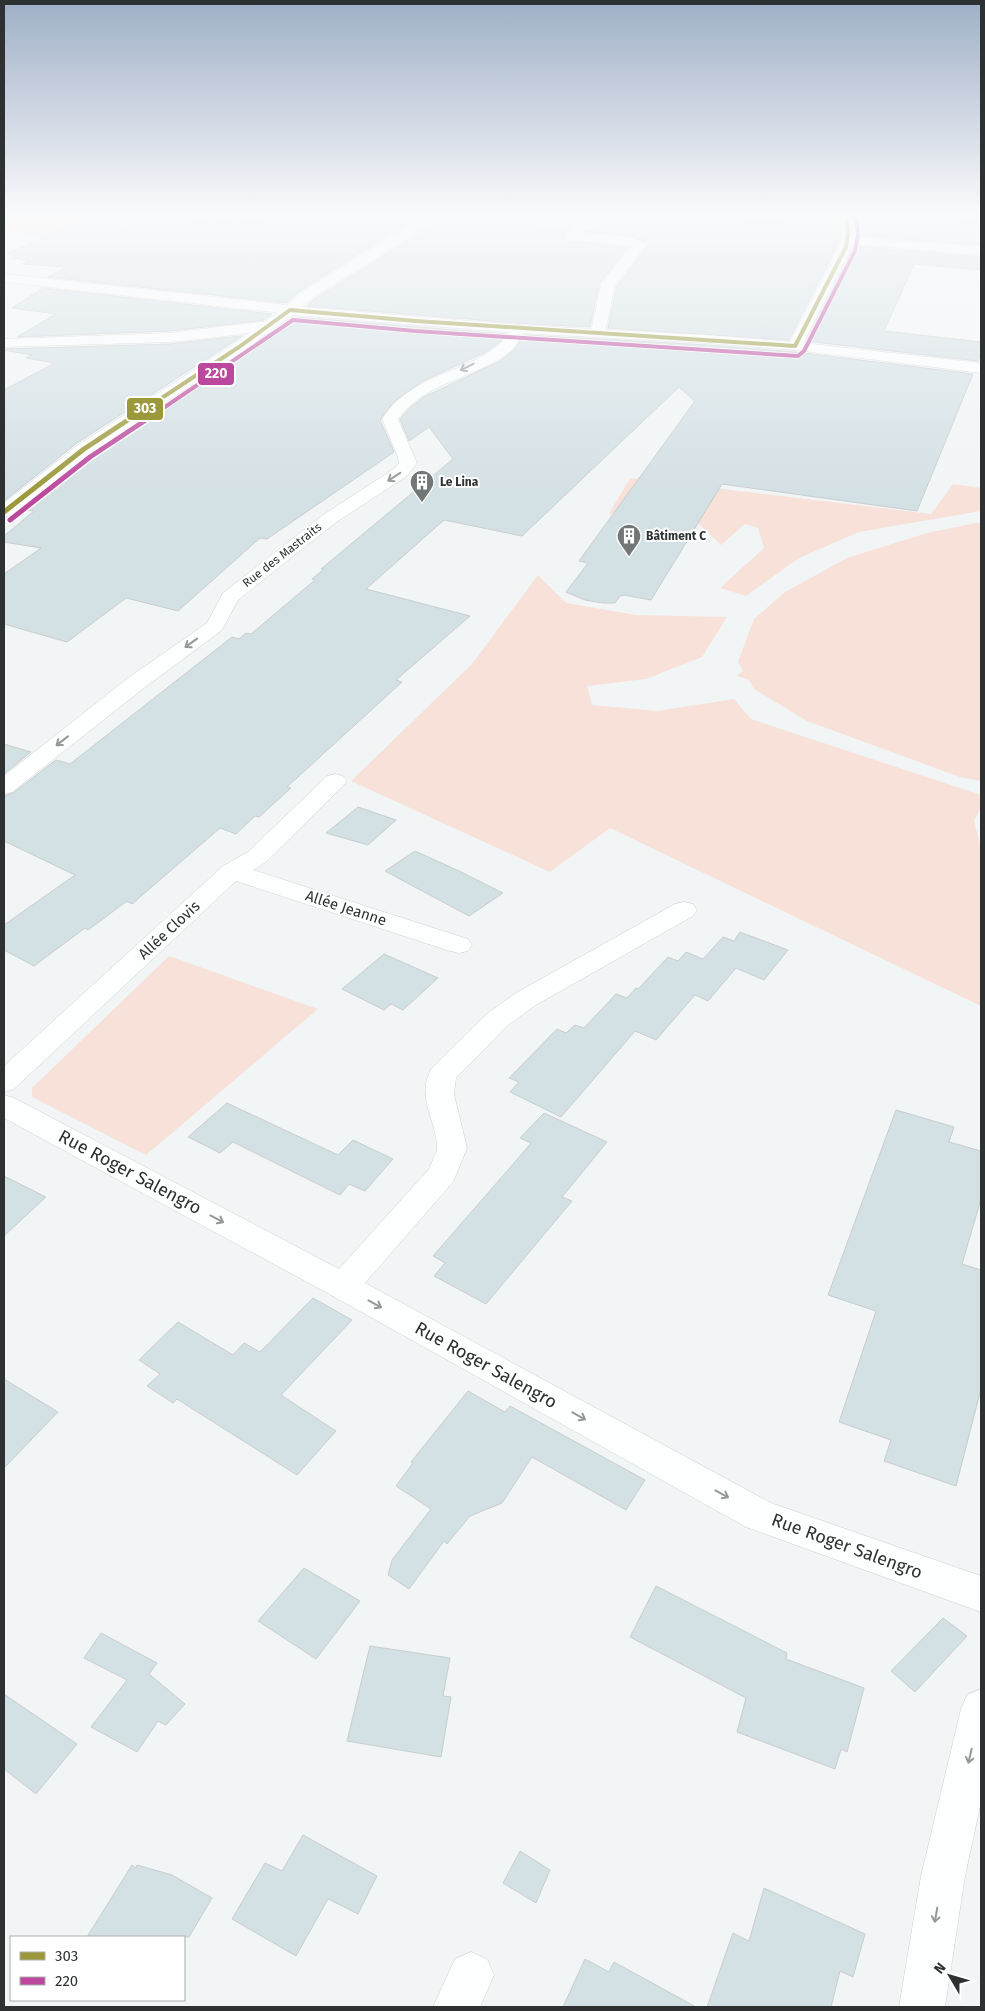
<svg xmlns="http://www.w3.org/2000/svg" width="985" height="2011" viewBox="0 0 985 2011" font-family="'Fira Sans',sans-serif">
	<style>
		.green { fill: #f8e1d8 }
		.building { fill: #d3e0e4; stroke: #cacdce }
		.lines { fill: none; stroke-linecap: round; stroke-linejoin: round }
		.street-casing { stroke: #ced1d2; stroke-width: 1 }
		.secondary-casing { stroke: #ced1d2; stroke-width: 1 }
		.street { fill: #fdfefe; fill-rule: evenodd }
		.secondary { fill: #fdfefe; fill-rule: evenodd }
		.bus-1-far1-casing { stroke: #fff; stroke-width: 5.5 }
		.bus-1-casing { stroke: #fff; stroke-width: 8 }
		.bus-2-far1-casing { stroke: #fff; stroke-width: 5.5 }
		.bus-2-casing { stroke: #fff; stroke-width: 8 }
		.bus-1-far1 { stroke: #9b993b; stroke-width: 4 }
		.bus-1 { stroke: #9b993b; stroke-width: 5 }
		.bus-2-far1 { stroke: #bb489d; stroke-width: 4 }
		.bus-2 { stroke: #bb489d; stroke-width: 5 }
		.oneway { stroke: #959898 }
		.labels { text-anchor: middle; stroke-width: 4; stroke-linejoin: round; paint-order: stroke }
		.far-poi-label { font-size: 12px; font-weight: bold; fill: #2d3132; stroke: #fff; text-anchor: start }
		.far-street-label { font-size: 12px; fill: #2d3132; stroke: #fff }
		.street-label { font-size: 15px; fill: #2d3132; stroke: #fff }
		.near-street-label { font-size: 18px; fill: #2d3132; stroke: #fff }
		.line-badge { stroke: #fff; stroke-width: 2 }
		.badge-label { font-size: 14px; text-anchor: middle; font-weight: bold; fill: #fff }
	</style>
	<rect width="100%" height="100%" fill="#f1f5f6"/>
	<!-- green -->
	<path class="green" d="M4 213H242L133 221H102L101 230 76 240 4 231Z
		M630 478 931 514 953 484 981 488V511L859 532 799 558 746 596 720 588 764 548 758 528 745 524 721 545 699 524 651 509 609 514Z
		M981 522V781L960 777 807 721 754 689 749 680 737 676 743 671 738 662 754 619 785 592 847 558 927 533Z
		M538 575 566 603 636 615 727 617 702 657 646 679 587 686 592 705 657 711 734 699 751 719 981 795V807L974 821 981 848V1006L610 828 550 872 351 781 472 664Z
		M169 956 318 1009 146 1155 32 1097V1088Z"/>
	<!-- building -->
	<path class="building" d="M283 213H424L304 288 286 303 48 277 67 267 22 264 30 261 12 258 16 256 7 254 64 228 68 229 89 220 126 227 156 215 202 222 209 218 237 224 243 221 260 223Z
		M443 213H515L509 218 517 219 512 224 569 229 564 235 567 241 628 248 599 284 590 327 518 323 307 306 316 298 425 230Z
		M609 213H661L789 223 791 213H838L840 235 837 246 789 340 608 328 617 286 648 245 642 240 626 235 585 231H594Z
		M854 213H903V216L981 221V245L856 235Z
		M854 246 981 257V270L914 264 884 331 981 342V352L978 361 806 341Z
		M43 288 272 314 264 320 170 331 17 337 56 314 12 308Z
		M294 317 506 334 501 341 486 352 423 381 394 402 380 420 394 452 267 539 260 538 178 611 126 598 67 642 4 624V574L41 548 4 542V536L34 511 21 509 91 455Z
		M524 335 707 345 795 352 973 374 917 511 722 484 651 600 624 595 620 596 615 603H603L585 600 566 592 588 563 579 561 695 401 679 387 522 536 444 520 366 589 470 616 396 680 402 682 287 787 291 788 259 817 255 816 236 834 220 828 132 904 127 901 88 930 85 928 34 966 4 950V925L75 875 4 841V796L13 793 56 760 70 764 232 637 239 639 246 633 251 634 315 580 312 579 324 569H321L453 459 429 427 409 441 400 419 411 407 424 397 500 361 514 350Z
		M242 336 77 443 4 501V390L55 363 26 358 32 355 4 350V349L170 344Z
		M4 744 31 752 4 774Z
		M358 807 396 820 368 845 326 833Z
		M415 851 459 871 503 893 469 916 385 871Z
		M740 932 788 950 764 980 736 968 708 1001 695 995 656 1040 635 1031 561 1117 510 1092 519 1082 509 1078 557 1029 566 1033 575 1025 584 1028 616 994 627 998 636 988 638 989 668 957 678 961 686 952 703 959 723 937 734 941Z
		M384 954 438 978 403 1010 391 1004 384 1010 342 989Z
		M227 1103 338 1155 353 1140 393 1159 365 1191 349 1184 340 1195 233 1142 220 1153 188 1137Z
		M896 1110 954 1127 949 1142 981 1151V1199L962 1264 981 1270V1389L956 1486 884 1461 891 1440 839 1422 876 1311 828 1295Z
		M544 1113 607 1142 562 1197 572 1201 486 1304 434 1276 445 1263 433 1256 521 1155 531 1143 520 1138Z
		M4 1176 46 1197 4 1236Z
		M313 1298 352 1320 281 1395 336 1431 297 1475 177 1399 173 1403 147 1386 160 1374 139 1360 178 1322 233 1355 244 1343 260 1352Z
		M4 1379 58 1412 4 1468Z
		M468 1391 505 1412 510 1406 645 1480 626 1510 532 1457 502 1503 470 1516 447 1544 444 1541 409 1589 388 1575 392 1560 431 1509 396 1486 413 1463 411 1462Z
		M304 1568 360 1601 316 1659 258 1621Z
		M656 1586 787 1653 786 1659 864 1688 847 1752 841 1749 835 1769 737 1732 746 1698 630 1637Z
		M943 1618 967 1636 915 1692 891 1671Z
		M101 1633 157 1663 149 1674 185 1704 166 1725 158 1721 137 1752 91 1727 127 1680 84 1658Z
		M370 1646 450 1658 443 1696 451 1697 441 1757 347 1741Z
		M4 1694 77 1744 36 1794 4 1769Z
		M303 1835 377 1876 358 1914 328 1899 296 1956 232 1919 265 1863 282 1871Z
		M520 1851 550 1870 536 1903 503 1883Z
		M132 1865 136 1868 137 1865 172 1875 212 1898 189 1937H87Z
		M764 1888 865 1934 853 1977 840 1971 831 2007H707L733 1933 749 1941Z
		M585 1959 609 1972 614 1962 696 2007H563Z"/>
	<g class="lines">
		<defs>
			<path id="street" d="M427 213H441L424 228 315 296 295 313 290 314 4 282V274L287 305 305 290 416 222Z
				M583 213H596L581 233C596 235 637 234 646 245L615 285 605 332 603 335H593L591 332 601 284 632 246 567 239 566 236Z
				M840 213H852L854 237 981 247V255L853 244 802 346 800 349H790L788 346 839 247 842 235Z
				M269 321 274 322 276 325 274 328 236 335 170 342 4 347V339L170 333Z
				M518 325 523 326 525 329C522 336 518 344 513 349 478 379 426 380 398 419L417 463 407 476 335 523 238 600 222 630 144 688 12 792 4 794V776L128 678 207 623 223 593 323 515 395 468 399 463 398 457 382 419C415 371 464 376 502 342 507 338 509 331 513 326Z
				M335 774 343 776 347 781 343 786 266 862 253 870 468 939 472 945 468 951 459 953 450 951 236 881 14 1089 4 1092V1066L223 866 248 852 327 776Z
				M684 902 693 904 697 910 693 916 536 1005 508 1025 456 1078 454 1094 467 1148 453 1182 365 1283 771 1503 981 1576V1612L746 1527 331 1295 4 1118V1095L14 1098 339 1269 429 1169C431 1163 437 1153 437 1147 436 1119 415 1096 432 1068L488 1013 516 993 675 904Z
				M981 1689V1802L965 1876 945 2007H899L921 1876 961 1709 967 1695Z
				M471 1952 487 1959 494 1975 480 2007H433L455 1959Z"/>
			<path id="secondary" d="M290 306 518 325 707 335 795 342 981 363V373L795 350 707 343 518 333 293 315 244 350 90 453 10 516 4 517V503L78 445 234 344 285 307Z"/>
		</defs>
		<!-- street casing -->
		<use href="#street" class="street-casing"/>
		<!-- secondary casing -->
		<use href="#secondary" class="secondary-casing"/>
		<!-- street -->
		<use href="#street" class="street"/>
		<!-- secondary -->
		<use href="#secondary" class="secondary"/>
		<defs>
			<path id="bus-1-far1" d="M290 310 416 321 795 346
				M795 346 846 247 848 235 846 213
				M142 411 239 347 290 310"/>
			<path id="bus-1" d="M4 512 84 449 143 410"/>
			<path id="bus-2-far1" d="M159 411 293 320 415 331 798 356 804 351 855 251 858 235 856 213"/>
			<path id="bus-2" d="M10 520 90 457 161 410"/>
		</defs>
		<!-- bus-1-far1 casing -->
		<use href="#bus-1-far1" class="bus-1-far1-casing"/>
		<!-- bus-1 casing -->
		<use href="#bus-1" class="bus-1-casing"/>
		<!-- bus-2-far1 casing -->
		<use href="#bus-2-far1" class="bus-2-far1-casing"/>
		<!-- bus-2 casing -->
		<use href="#bus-2" class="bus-2-casing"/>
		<!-- bus-1-far1 -->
		<use href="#bus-1-far1" class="bus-1-far1"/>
		<!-- bus-1 -->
		<use href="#bus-1" class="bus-1"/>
		<!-- bus-2-far1 -->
		<use href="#bus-2-far1" class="bus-2-far1"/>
		<!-- bus-2 -->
		<use href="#bus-2" class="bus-2"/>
	</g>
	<!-- one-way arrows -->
	<defs><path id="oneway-shaft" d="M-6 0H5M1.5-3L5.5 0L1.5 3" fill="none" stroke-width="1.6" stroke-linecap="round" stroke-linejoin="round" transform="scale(1.25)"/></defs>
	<g class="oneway">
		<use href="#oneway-shaft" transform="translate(467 367) rotate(153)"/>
		<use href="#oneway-shaft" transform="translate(394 477) rotate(147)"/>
		<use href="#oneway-shaft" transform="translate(191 643) rotate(144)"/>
		<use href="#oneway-shaft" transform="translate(62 741) rotate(142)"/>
		<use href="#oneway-shaft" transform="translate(217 1219) rotate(28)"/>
		<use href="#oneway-shaft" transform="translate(375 1304) rotate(29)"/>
		<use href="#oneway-shaft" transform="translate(579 1416) rotate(29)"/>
		<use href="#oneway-shaft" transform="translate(722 1494) rotate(29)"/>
		<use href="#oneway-shaft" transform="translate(970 1756) rotate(103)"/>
		<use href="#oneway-shaft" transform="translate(936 1915) rotate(100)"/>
	</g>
	<!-- sky -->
	<linearGradient id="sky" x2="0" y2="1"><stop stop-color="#9fafc7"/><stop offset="0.43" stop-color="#f9fafb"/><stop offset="1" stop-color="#f9fafb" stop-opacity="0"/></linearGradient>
	<rect width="985" height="495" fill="url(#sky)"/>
	<!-- icons -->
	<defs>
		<symbol id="building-pin" viewBox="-11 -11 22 30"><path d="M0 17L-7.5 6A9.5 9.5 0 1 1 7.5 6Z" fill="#727677" stroke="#fff"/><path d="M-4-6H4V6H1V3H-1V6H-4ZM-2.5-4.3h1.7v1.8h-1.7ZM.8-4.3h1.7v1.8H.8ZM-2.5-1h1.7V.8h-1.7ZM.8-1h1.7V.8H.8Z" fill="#fff"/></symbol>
	</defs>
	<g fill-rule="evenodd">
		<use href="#building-pin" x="408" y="468" width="28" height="38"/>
		<use href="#building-pin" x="615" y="522" width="28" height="38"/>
	</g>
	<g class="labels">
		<!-- far-poi labels -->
		<g class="far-poi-label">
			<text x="440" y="486">Le Lina</text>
			<text x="646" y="540">Bâtiment C</text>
		</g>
		<!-- far-street labels -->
		<g class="far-street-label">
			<text transform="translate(282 555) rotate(-38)" y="4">Rue des Mastraits</text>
		</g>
		<!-- street labels -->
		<g class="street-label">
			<text transform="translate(346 908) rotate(18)" y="5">Allée Jeanne</text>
			<text transform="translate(169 930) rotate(-43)" y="5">Allée Clovis</text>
		</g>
		<!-- near-street labels -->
		<g class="near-street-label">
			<text transform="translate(130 1172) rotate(28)" y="6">Rue Roger Salengro</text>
			<text transform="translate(486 1365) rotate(29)" y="6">Rue Roger Salengro</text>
			<text transform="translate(847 1546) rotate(20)" y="6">Rue Roger Salengro</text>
		</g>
	</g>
	<g class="line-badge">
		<rect x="197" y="362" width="38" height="24" rx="5" fill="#bb489d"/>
		<rect x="126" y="397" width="38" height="24" rx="5" fill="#9b993b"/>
	</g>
	<g class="badge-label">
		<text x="216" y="378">220</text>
		<text x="145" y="413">303</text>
	</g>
	<!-- border -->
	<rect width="985" height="2011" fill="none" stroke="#2d3132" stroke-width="10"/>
	<!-- legend -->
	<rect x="10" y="1936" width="175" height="65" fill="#ffffff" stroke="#abadad"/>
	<rect x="20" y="1952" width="25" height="8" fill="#9b993b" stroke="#abadad"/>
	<text x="55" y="1961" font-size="15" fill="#2d3132">303</text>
	<rect x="20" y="1977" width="25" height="8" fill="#bb489d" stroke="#abadad"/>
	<text x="55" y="1986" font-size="15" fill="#2d3132">220</text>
	<!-- north arrow -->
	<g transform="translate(950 1976) rotate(308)" stroke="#ffffff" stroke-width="4" paint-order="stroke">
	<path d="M0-4L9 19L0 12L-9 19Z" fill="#2d3132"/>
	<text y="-8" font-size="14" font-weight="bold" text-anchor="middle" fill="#2d3132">N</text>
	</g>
</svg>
